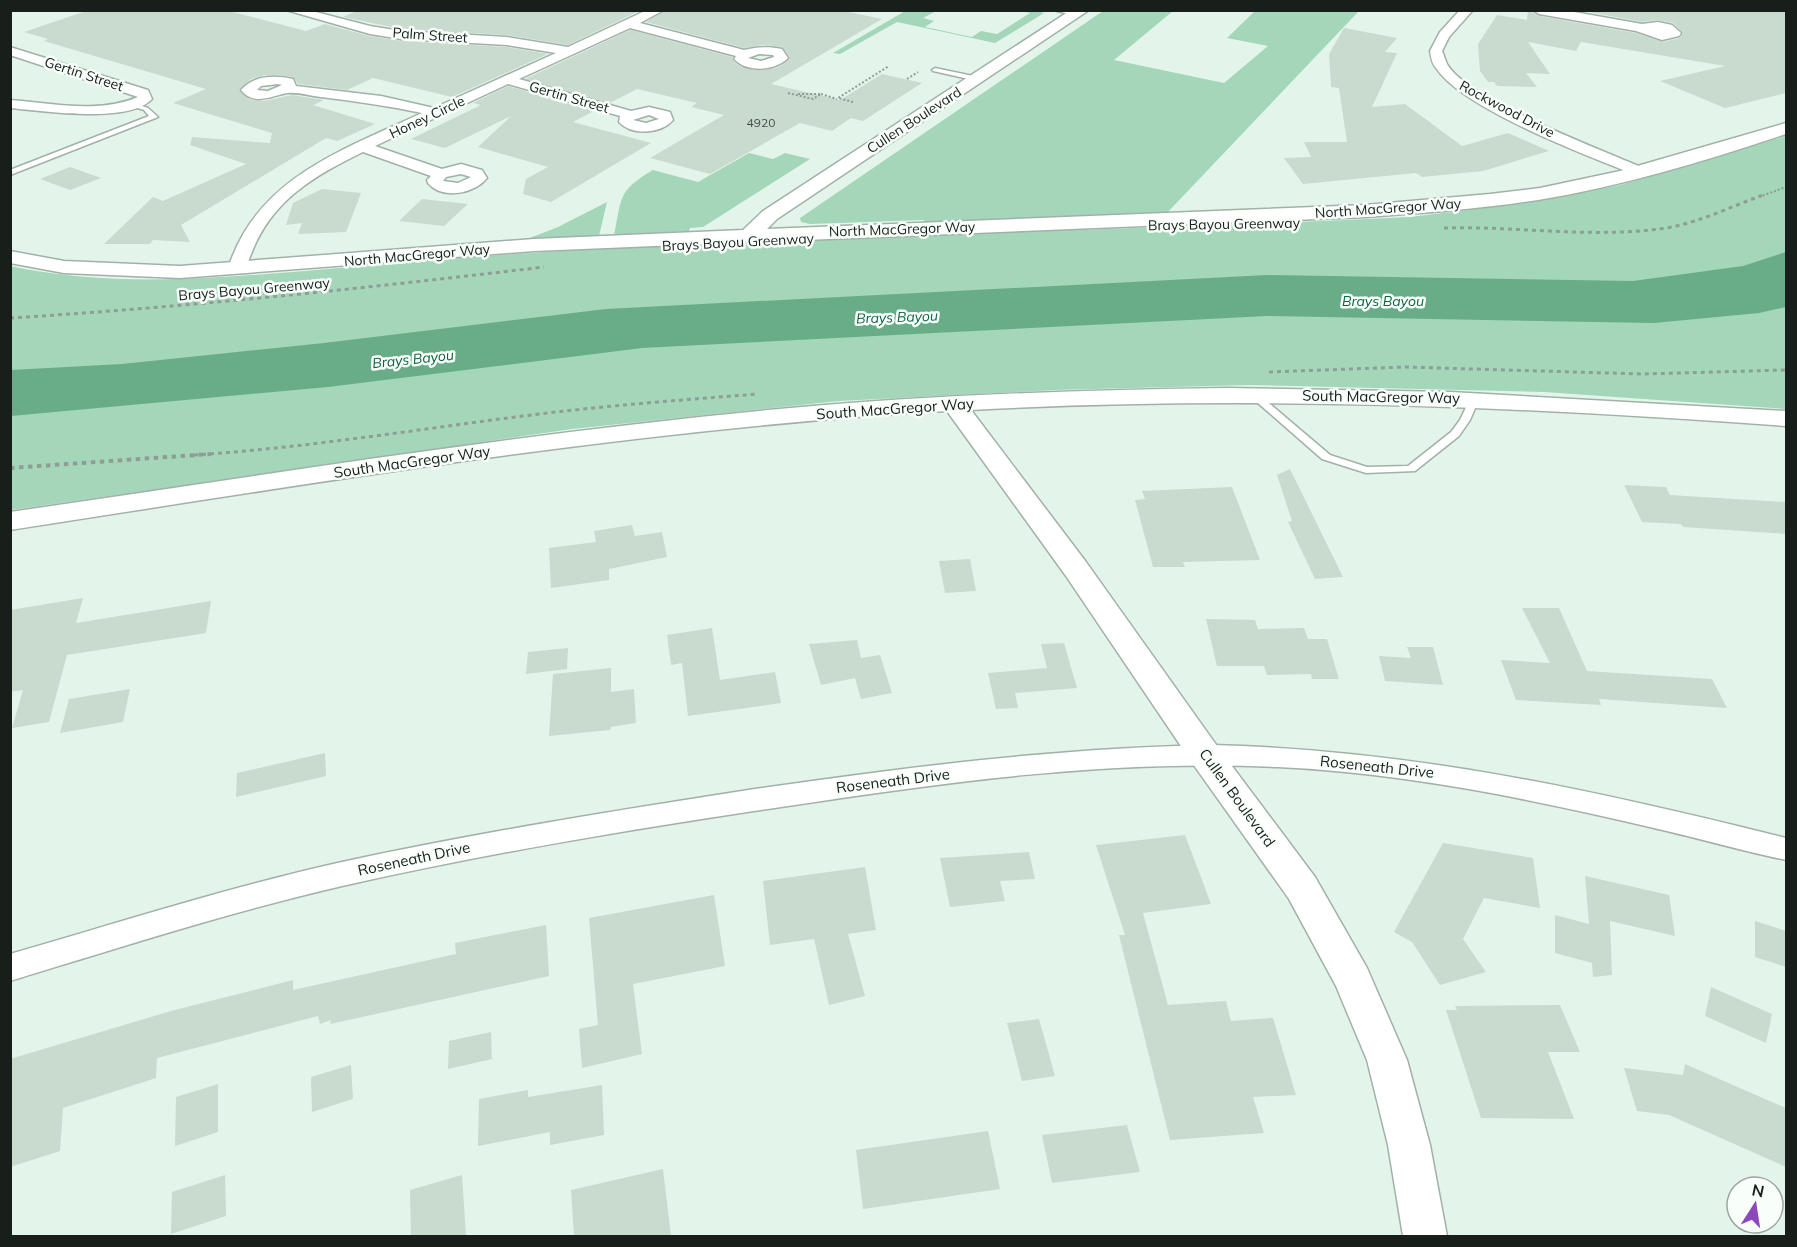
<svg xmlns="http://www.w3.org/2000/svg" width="1797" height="1247" viewBox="0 0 1797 1247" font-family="Mulish,sans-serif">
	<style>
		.green { fill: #a4d6b9 }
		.water { fill: #68ad88 }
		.building { fill: #c9dacf }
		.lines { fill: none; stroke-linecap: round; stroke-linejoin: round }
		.service-casing { stroke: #a1b1a7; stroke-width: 3 }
		.minor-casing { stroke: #a1b1a7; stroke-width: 3 }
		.tertiary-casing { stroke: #a1b1a7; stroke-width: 3 }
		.path-far2 { stroke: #909d95; stroke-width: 2; stroke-dasharray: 2 2; stroke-linecap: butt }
		.path-far1 { stroke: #909d95; stroke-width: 3; stroke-dasharray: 4 4; stroke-linecap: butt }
		.path { stroke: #909d95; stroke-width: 4; stroke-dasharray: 4.5 4.5; stroke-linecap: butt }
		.service { fill: #fff; fill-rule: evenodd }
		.minor { fill: #fff; fill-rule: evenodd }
		.tertiary { fill: #fff; fill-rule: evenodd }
		.labels { text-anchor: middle; stroke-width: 5; stroke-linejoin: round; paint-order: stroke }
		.number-label { font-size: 12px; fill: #444d47 }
		.far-street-label { font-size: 14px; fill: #181e1a; stroke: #f8fffa }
		.far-water-label { font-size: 14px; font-style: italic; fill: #0d623f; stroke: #f8fffa }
		.street-label { font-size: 15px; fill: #181e1a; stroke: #f8fffa }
	</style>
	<rect width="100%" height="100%" fill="#e3f5ea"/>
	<!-- green -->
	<path class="green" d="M907 10 936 11 923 18 934 21 925 27 972 37 981 31 997 34 1030 13 1020 11H1038L1044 13 995 43 897 22 840 54 833 53Z
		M1103 11H1173L1114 60 1224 83 1268 46 1227 38 1255 11H1359L1166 214 925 223 924 220 810 224 801 222 800 218Z
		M1786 136V409L1544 392 1249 385 1055 390 839 401 572 429 11 510 10 266C108 287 207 279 305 271 385 264 464 257 544 252 833 235 1122 231 1410 217L1526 203 1620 185Z
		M749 153 773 159 785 153 810 159 703 227 690 228 689 231 614 235C622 198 617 191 653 170L698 182Z
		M607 202 599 236 522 241 558 227Z"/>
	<!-- water -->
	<path class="water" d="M1786 252V307L1759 313 1654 323 1267 316 642 348 328 387 11 416V370L122 364 324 343 606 309 1267 275 1633 281 1743 266Z"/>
	<!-- building -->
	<path class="building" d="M89 10H225L306 31 325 24 369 36 401 41 507 47 548 54 452 97 373 78 347 90 298 84 293 77 279 75H265L251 79 239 90 251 100 264 101 292 95 324 100 313 105 375 124 337 141 326 138 181 225 190 242 153 240 150 244H104L153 197 163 201 246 164 190 145 192 137 270 143 272 133 173 103 206 89 44 41 48 39 24 32Z
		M359 10H641L568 45 507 35 401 29 343 17Z
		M666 10H839L882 19 771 84 840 100 882 74 922 83 863 121 851 118 832 131 800 123 710 174 650 158 724 115 691 107 697 103 637 89 610 103 525 79 630 30 732 57 733 61 738 65 753 70 777 68 790 58 782 47 762 45 744 48 646 22Z
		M1528 10 1539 16 1635 33 1663 42 1680 38 1683 33 1673 23 1658 20 1642 22 1579 10H1786V93L1725 108 1660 81 1725 66 1581 42 1576 51 1528 42 1550 74 1526 73 1537 87 1497 86 1494 82H1488L1480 71 1478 44 1497 15 1527 20Z
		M1344 28 1397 38 1385 52 1397 53 1372 107 1405 104 1462 146 1508 133 1549 151 1483 171 1422 177 1416 173 1303 184 1284 158 1311 157 1304 142H1347L1339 88 1331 87 1329 54Z
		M508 86 594 111 573 122 651 143 551 202 523 194 526 179 548 167 478 147 511 116 445 148 411 139 481 105 473 103Z
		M70 167 101 178 70 190 40 179Z
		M322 189 361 193 346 232 298 234 302 223 286 225 293 203Z
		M422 199 468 204 444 226 399 221Z
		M1290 469 1343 577 1315 579 1288 522 1292 521 1277 475Z
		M1624 485 1666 487 1670 495 1786 502V534L1683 527 1681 524 1642 522Z
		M1232 487 1260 560 1183 562 1185 567H1153L1135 500 1145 499 1142 491Z
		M632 525 635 536 662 532 667 557 609 569V580L551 588 549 548 596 542 594 531Z
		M970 559 976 591 945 593 939 561Z
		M83 598 76 623 211 601 206 633 67 655 49 722 12 728 23 690 10 692V610Z
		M1522 608H1559L1587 671 1712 679 1727 708 1599 699 1601 705 1516 700 1501 660 1550 663Z
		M1206 619 1255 620 1258 629 1304 628 1308 639H1327L1339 679H1312L1311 674 1267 675 1264 666H1217Z
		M712 628 720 680 775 672 781 703 688 716 682 663 671 665 667 635Z
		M857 640 861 658 880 655 892 693 861 699 855 678 821 685 809 644Z
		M1064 643 1077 688 1015 693 1018 708 996 709 988 673 1047 668 1041 644Z
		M1407 647H1433L1443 685 1385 681 1379 656 1411 658Z
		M568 648 567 669 526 674 528 652Z
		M611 668V692L634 689 636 723 611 727 610 730 549 736 553 674Z
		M130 689 123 722 60 733 69 699Z
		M325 753 326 776 236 797 237 773Z
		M1185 835 1211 904 1143 913 1168 1005 1226 1001 1231 1021 1273 1018 1296 1095 1253 1097 1264 1133 1170 1140 1119 935H1125L1096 845Z
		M1443 843 1533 858 1540 908 1484 898 1463 939 1486 972 1440 985 1412 942 1394 932Z
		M1029 852 1035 879 1000 881 1005 901 950 907 940 858Z
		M865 867 876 930 848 934 865 996 829 1005 814 939 770 945 763 881Z
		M1585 876 1669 895 1675 936 1610 921 1612 975 1593 977 1592 963 1555 953V915L1589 924Z
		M714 895 725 966 633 984 642 1054 582 1068 579 1029 598 1025 589 918Z
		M1755 921 1786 931V967L1755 957Z
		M546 925 549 976 330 1024 331 1020 320 1024 318 1016 157 1058 156 1078 63 1108 60 1151 10 1167V1059L171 1011 293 980V990L456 954 455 943Z
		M1711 987 1772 1014 1766 1043 1705 1016Z
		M1560 1005 1580 1052H1548L1574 1119 1481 1118 1446 1010H1457L1455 1006Z
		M1039 1019 1055 1076 1022 1081 1007 1023Z
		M491 1032 492 1059 448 1069 449 1041Z
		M1685 1064 1786 1108V1167L1669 1115 1637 1111 1624 1068 1683 1075Z
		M351 1065 353 1099 312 1112 311 1077Z
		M218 1084V1132L175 1146 176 1097Z
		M602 1085 604 1135 550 1145V1132L478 1146 479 1099 528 1090V1097Z
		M1127 1125 1140 1172 1052 1183 1042 1135Z
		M988 1131 1000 1189 863 1209 856 1150Z
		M663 1169 671 1236H574L571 1190Z
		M225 1175 226 1216 171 1234 172 1192Z
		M462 1175 466 1236H411L410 1190Z"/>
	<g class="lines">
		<defs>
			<path id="service" d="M1053 10H1068L1080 14 1077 16Z
				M935 68 978 77 981 79 978 81 933 71 932 70Z
				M133 103 148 108 158 117 10 175V170L149 116 144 110 131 106V104Z
				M1254 392 1257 393 1330 455 1367 467 1408 466 1451 432 1460 420 1471 397H1477L1479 399 1470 420 1459 436 1415 471 1366 473 1322 459 1251 397V393Z"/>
			<path id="minor" d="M286 10H308L370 26 401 31 507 37 568 47 647 10H664L640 23 744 50C757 47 768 46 782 49L788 58C775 71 747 73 734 59L736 56 630 28 519 79 631 111 649 107 670 112 673 120C661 134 632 136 619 122L620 116 508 84 375 146 442 169 461 164 482 170 487 178C474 194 442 200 428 183L427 180 431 176 363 152C307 179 264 206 246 269L243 273H231L228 269C256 178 343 150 422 113 388 106 355 101 321 97 311 96 298 92 288 93 272 95 255 107 241 90 254 75 275 75 293 79L296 86 381 96 434 108 556 53 507 45 401 39 370 34ZM759 54 773 55 774 57 761 61 748 58ZM278 84 282 85 268 91 257 90 261 86ZM649 115 659 119 646 123 633 120ZM461 174 471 177 458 183 443 181 446 177Z
				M1460 10H1473L1449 37 1442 51C1444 55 1445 60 1447 64 1466 99 1606 152 1646 169L1649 172 1646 175H1636C1588 156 1463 109 1436 68 1432 64 1431 57 1430 51L1440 32Z
				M1533 10H1563L1642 24 1658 22 1672 25 1681 33 1679 36 1662 40 1636 31 1539 14Z
				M10 47 148 90 152 99C129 124 43 111 10 108V100C52 103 98 114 138 97L10 55Z
				M1213 745C1413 750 1593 790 1786 838V860C1742 851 1698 838 1654 828 1531 799 1405 773 1278 767 1111 759 945 782 781 807 634 829 487 853 342 886 230 912 121 947 10 981V954C121 922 230 887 342 862 475 833 608 812 742 791 899 768 1055 748 1213 745Z"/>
			<path id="tertiary" d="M1071 10H1089L777 219 767 229 1365 205 1490 194 1540 188 1620 171 1786 123V134C1705 161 1623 186 1538 200 1481 209 1423 213 1365 217L534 251 180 278 64 273 10 263V251L64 261 180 266 534 239 743 230 763 211Z
				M1227 388 1451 392 1786 411V426C1515 406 1243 395 971 410L1086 562 1217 746 1315 877 1367 968 1407 1060 1430 1145 1447 1236H1403L1388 1145 1367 1060 1336 986 1289 899 1193 764 1066 576 947 411C632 429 321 482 10 530V512C266 475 521 433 779 409 928 395 1077 390 1227 388Z"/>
		</defs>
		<!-- service casing -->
		<use href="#service" class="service-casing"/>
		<!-- minor casing -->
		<use href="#minor" class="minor-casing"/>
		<!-- tertiary casing -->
		<use href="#tertiary" class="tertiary-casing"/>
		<!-- path-far2 -->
		<path class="path-far2" d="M907 79 918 72
			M788 93 813 99 821 94H797
			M821 94 837 99
			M853 102 838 98 889 66
			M1759 197 1786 187"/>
		<!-- path-far1 -->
		<path class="path-far1" d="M1444 228C1515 226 1588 238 1659 229 1694 225 1730 207 1763 195
			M203 305 206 291
			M10 318C189 307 366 288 544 267
			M1269 372 1405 367 1643 374 1786 370
			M194 455C304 448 413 430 523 416 601 406 680 400 758 394"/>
		<!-- path -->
		<path class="path" d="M10 468 211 454"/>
		<!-- service -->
		<use href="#service" class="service"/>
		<!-- minor -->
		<use href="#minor" class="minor"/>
		<!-- tertiary -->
		<use href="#tertiary" class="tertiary"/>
	</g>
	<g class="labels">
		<!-- number labels -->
		<g class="number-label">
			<text x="761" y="127">4920</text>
		</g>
		<!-- far-street labels -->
		<g class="far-street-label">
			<text transform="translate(430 35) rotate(4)" y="5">Palm Street</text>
			<text transform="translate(84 74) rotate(18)" y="5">Gertin Street</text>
			<text transform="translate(569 97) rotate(16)" y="5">Gertin Street</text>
			<text transform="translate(1507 109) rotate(28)" y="5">Rockwood Drive</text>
			<text transform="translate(427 117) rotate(-25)" y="5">Honey Circle</text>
			<text transform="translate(914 120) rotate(-33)" y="5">Cullen Boulevard</text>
			<text transform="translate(1388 208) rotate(-4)" y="5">North MacGregor Way</text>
			<text transform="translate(1224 224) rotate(-1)" y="5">Brays Bayou Greenway</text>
			<text transform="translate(902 229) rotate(-2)" y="5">North MacGregor Way</text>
			<text transform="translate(738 242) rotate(-3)" y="5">Brays Bayou Greenway</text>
			<text transform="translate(417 255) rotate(-5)" y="5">North MacGregor Way</text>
			<text transform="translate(254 289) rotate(-5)" y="5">Brays Bayou Greenway</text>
		</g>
		<!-- far-water labels -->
		<g class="far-water-label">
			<text x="1383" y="306">Brays Bayou</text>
			<text transform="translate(897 317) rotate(-2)" y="5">Brays Bayou</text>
			<text transform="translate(413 359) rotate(-6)" y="5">Brays Bayou</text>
		</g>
		<!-- street labels -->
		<g class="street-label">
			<text transform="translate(1381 397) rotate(1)" y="5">South MacGregor Way</text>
			<text transform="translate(895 409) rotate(-4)" y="5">South MacGregor Way</text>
			<text transform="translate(412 462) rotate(-8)" y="5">South MacGregor Way</text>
			<text transform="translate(1377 767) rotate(6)" y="5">Roseneath Drive</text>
			<text transform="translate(893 781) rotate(-7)" y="5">Roseneath Drive</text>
			<text transform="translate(1237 798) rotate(54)" y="5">Cullen Boulevard</text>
			<text transform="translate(414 859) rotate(-12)" y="5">Roseneath Drive</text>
		</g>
	</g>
	<!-- border -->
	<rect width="1797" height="1247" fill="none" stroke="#181e1a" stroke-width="24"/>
	<!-- north arrow -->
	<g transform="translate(1755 1205) rotate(12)"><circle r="28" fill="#f8fffa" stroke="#9ea5a0" stroke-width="1.5"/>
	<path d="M0-4.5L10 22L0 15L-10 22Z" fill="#8c47ba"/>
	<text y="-9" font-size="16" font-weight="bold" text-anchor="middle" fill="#181e1a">N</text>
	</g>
</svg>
